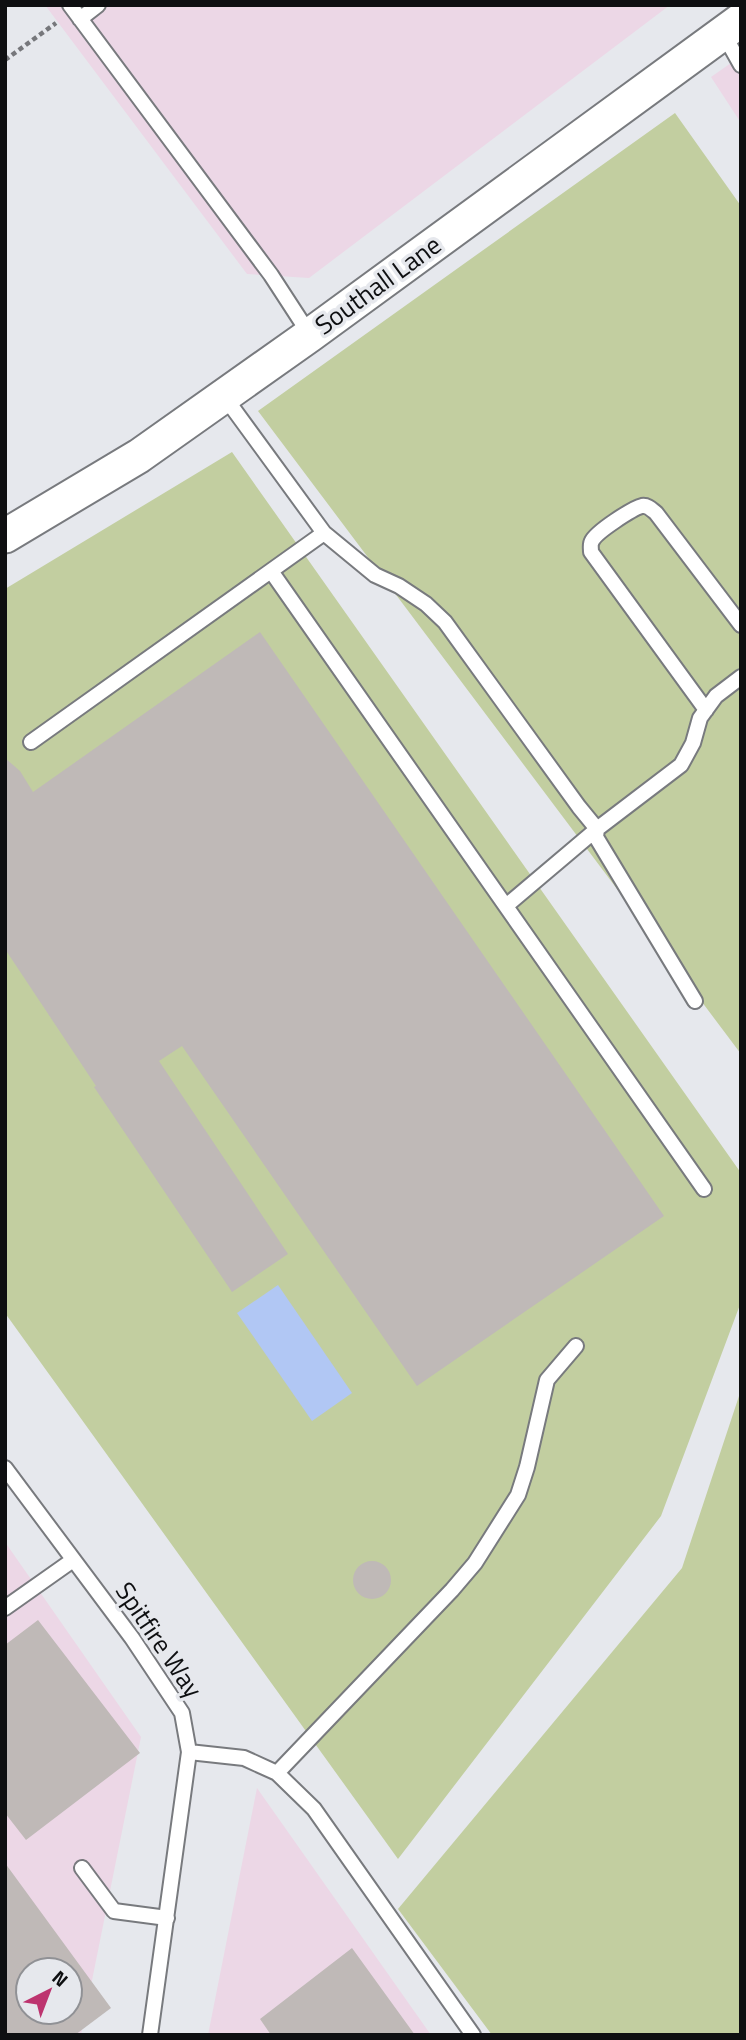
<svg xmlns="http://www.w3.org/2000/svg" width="746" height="2040" viewBox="0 0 746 2040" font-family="'Titillium Web',sans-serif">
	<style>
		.industrial { fill: #ecd7e6; fill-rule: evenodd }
		.green { fill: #c2cea0 }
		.water { fill: #b1c7f4 }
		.building { fill: #bfb9b7; fill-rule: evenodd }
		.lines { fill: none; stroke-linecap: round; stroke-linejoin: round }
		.service-casing { stroke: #787a7e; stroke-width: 18 }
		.tertiary-casing { stroke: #787a7e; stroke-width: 37 }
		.path { stroke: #76777b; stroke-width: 4.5; stroke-dasharray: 5 3.5; stroke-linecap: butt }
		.service { stroke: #fff; stroke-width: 14 }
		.tertiary { stroke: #fff; stroke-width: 33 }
		.labels { text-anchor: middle; stroke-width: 7; stroke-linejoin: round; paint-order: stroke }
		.street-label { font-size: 26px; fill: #0e0f11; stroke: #e6e8ed }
	</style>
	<rect width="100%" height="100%" fill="#e6e8ed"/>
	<!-- industrial -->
	<path class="industrial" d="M45 5H670L309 278 247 274Z
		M741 56V123L711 77Z
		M5 1542 141 1737 81 2035H5ZM28 1970H70V2012H28Z
		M257 1788 431 2035H208Z"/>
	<!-- green -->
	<path class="green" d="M675 113 741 206V1054L258 411Z
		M232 452 741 1173V1302L661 1516 398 1859 5 1313V589Z
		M741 1390V2035H492L398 1909 682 1568Z"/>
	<!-- water -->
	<path class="water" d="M278 1285 352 1393 312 1421 237 1313Z"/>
	<!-- building -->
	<path class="building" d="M260 632 664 1216 417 1386 182 1046 159 1061 288 1254 232 1292 94 1087 96 1086 5 949V758L20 771 33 792Z
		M353 1580a19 19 0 1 1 38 0a19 19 0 1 1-38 0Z
		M38 1620 140 1753 26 1840 5 1813V1645Z
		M5 1863 111 2008 75 2035H5ZM28 1970H70V2012H28Z
		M352 1948 415 2035H271L260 2019Z"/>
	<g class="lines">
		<defs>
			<path id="service" d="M70 5 271 275 310 335
				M80 19 98 5
				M723 33 741 65
				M224 396 324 533 375 575 399 586 426 604 445 622 579 807 597 829 596 837 695 1001
				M271 571 704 1189
				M706 710 591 552C591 548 590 544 592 541 596 532 633 508 642 506 648 505 652 510 656 513L741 625
				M31 742 324 533
				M506 906 597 829 681 765 693 743 700 718 716 696 741 677
				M5 1468 132 1638 182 1713 189 1752 150 2035
				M5 1608 73 1560
				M189 1752 244 1758 277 1773 314 1809 473 2035
				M277 1773 452 1590 475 1563 518 1495 527 1467 547 1380 576 1346
				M82 1868 114 1911 167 1918"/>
			<path id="tertiary" d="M5 536 139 456 310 335 741 20"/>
		</defs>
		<!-- service casing -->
		<use href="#service" class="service-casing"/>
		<!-- tertiary casing -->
		<use href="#tertiary" class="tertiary-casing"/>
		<!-- path -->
		<path class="path" d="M5 60 56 23"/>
		<!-- service -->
		<use href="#service" class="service"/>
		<!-- tertiary -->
		<use href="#tertiary" class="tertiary"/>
	</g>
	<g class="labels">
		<!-- street labels -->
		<g class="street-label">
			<text transform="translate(378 285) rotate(-36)" y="9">Southall Lane</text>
			<text transform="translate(159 1640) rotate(56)" y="9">Spitfire Way</text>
		</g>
	</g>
	<!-- border -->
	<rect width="746" height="2040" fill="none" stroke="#0e0f11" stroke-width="14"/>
	<!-- north arrow -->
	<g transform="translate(49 1991) rotate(42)"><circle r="33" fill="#e6e8ed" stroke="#909195" stroke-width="2"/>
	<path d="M0-5L12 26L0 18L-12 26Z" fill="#bd346f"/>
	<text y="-10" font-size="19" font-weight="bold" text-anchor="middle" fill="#0e0f11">N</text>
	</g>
</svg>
